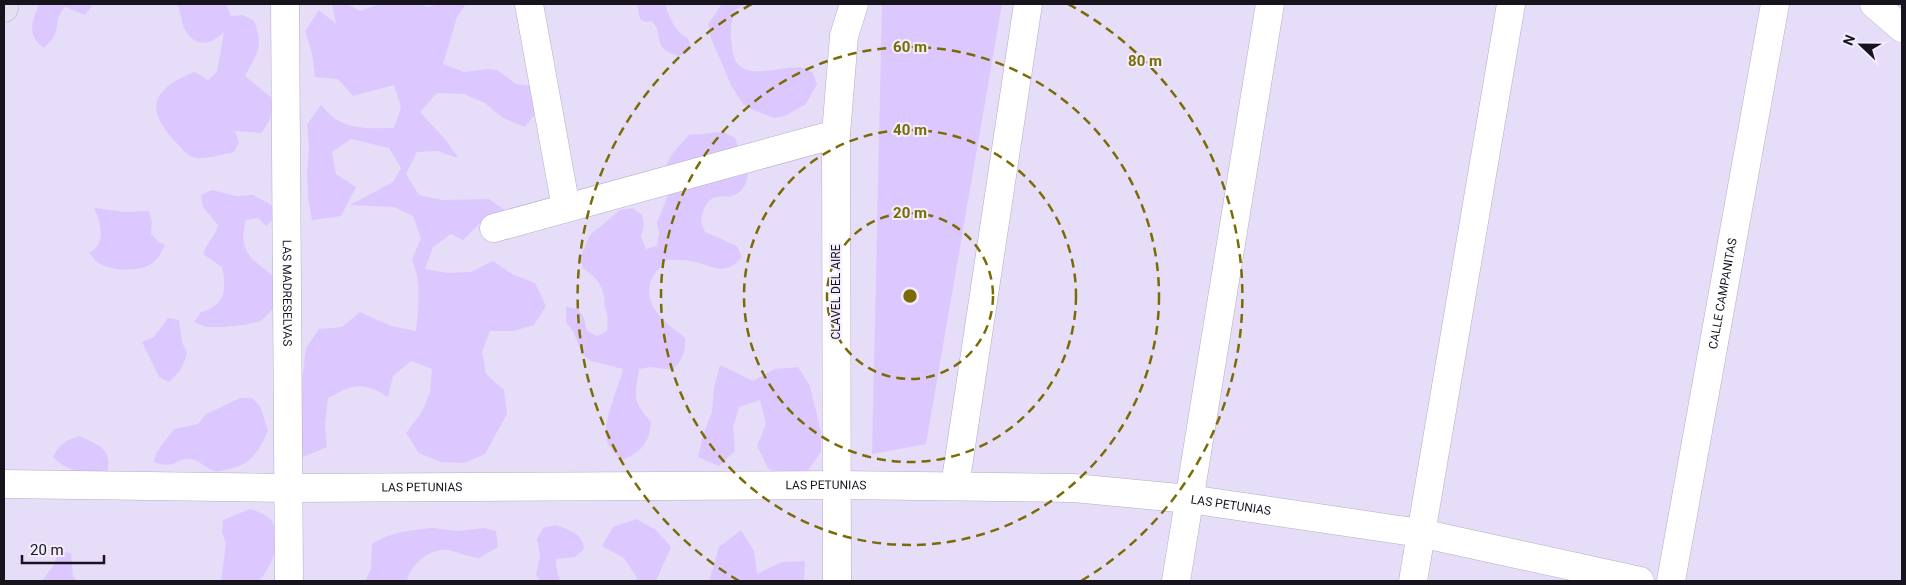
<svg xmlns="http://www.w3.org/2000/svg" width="1906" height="585" viewBox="0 0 1906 585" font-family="Roboto,sans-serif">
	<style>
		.green { fill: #dcc8fe }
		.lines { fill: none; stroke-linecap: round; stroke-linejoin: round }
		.minor-casing { stroke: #b5acc6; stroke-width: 29 }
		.tertiary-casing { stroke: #b5acc6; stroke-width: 29 }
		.secondary-casing { stroke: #b5acc6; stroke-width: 29 }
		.minor { stroke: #fff; stroke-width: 28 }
		.tertiary { stroke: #fff; stroke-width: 28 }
		.secondary { stroke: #e6def3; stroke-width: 28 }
		.ring { fill: none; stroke: #7a6b05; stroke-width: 2.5; stroke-dasharray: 9 6 }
		.labels { text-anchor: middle; stroke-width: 4; stroke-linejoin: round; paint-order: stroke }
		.street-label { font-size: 12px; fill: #18141e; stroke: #f2ecfd }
		.centre { fill: #7a6b05; stroke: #f2ecfd; stroke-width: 2.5 }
		.ring-label { font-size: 15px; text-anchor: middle; font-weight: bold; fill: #7a6b05; stroke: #f2ecfd; stroke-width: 4; stroke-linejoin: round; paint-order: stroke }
	</style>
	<rect width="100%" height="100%" fill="#e6ddf9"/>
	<!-- green -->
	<path class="green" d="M39 4H84L92 6 85 15 65 7C54 19 60 26 53 38 50 42 46 45 44 48 26 35 32 23 39 4Z
		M177 4H226L231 16 243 15 254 21C264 47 257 53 245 76L273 99C273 113 270 122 261 133L235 131 239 142 234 152C227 154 203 159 196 158 186 156 180 146 173 139 142 105 157 87 195 72L208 80 217 72 224 32C212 44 196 49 185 30 181 22 181 12 177 4Z
		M332 4H347L360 11 379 4H419L428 7 439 4H466L457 17 443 64 464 72 488 69 497 70 516 84 532 86 539 109 525 127 503 118 485 103 464 94 437 93 420 112 445 139 458 158 437 151 417 152 406 174 419 195 442 200 489 199 512 215 494 228 480 223 463 240 451 234 433 247 425 269 448 273 471 272 493 261 512 274 535 283 546 306 534 325 513 331H490L482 352 486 374 504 390 507 414 485 454 464 463 441 462 419 453 406 433 421 413 430 393 432 369 411 361 393 376 388 397C362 381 354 384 328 398L325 425 327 447 301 458 300 397 306 348 319 329 342 327 360 312 391 326 416 331C418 308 422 282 412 260L421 238 413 216 394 207 350 205 393 182 401 168 389 148 351 139 332 152 336 174 356 187 341 216 312 220 308 197 307 173 309 148 307 125 321 105C326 110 332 118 339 121 355 130 376 128 394 128L401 107 394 85 353 96 338 79 315 77 312 54 305 31 319 10 336 24Z
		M637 4H665C669 16 675 33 688 38L690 45 684 54 679 56C650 49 665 32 651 21L646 22 640 19Z
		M722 4H747L736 9C730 23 730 32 732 47 736 88 777 64 803 68 806 69 810 71 813 73L817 84 806 104 785 116 774 118 753 110 743 104 731 85 711 38 708 24Z
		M882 4H1002L926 444 872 454Z
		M723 132 735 138C738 148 744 157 747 167 750 179 744 192 732 196 725 198 717 194 710 200 704 205 702 215 701 222L705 232 737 246 742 257C728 274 718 269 699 263 689 260 678 259 667 260 649 276 642 293 658 314 665 324 677 330 685 338 686 352 683 359 673 370L650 367 639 369C635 398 632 400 651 422 650 443 640 453 622 460 616 454 610 449 607 441 601 426 619 386 623 369L591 361 582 354 573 331 566 322V307L578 309 584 318 587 331 597 336 607 331C608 321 608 316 605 307 604 304 605 300 604 296 602 283 593 275 583 268L580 257 590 235 620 210 633 208 642 215 644 225 641 237 646 249 657 246 659 233 657 223 670 190 667 164 672 154 689 135Z
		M212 190 236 196 253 195 275 207 274 219 266 226 258 218 246 220C240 240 244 255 262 267 267 271 274 276 276 281 279 287 277 298 277 305L261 321 249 324 226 327H205L194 322 201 312C225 306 227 289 222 267L203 254C207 242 215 237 218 225L203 207 201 195Z
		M94 208 125 212 149 211 152 222 151 234 160 243 165 244C162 251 160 256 155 261 142 273 111 272 97 262 95 260 92 256 89 253 92 251 97 248 98 245 104 234 99 218 94 208Z
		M168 318 179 320 182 342 187 353C184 366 179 373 169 382L159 377 142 342 154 337Z
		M720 365 753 381 775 369 798 367 810 386 821 432V452L808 470 786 481 768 468 757 446 766 424 760 400 739 407 733 428 735 451 719 466 698 457 703 435 712 412 714 388Z
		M240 398H252L260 406 268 430C260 450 251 465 229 469 224 470 219 472 214 471 205 468 200 460 190 459 175 458 175 470 154 462L156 453 174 429 198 424 206 414Z
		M80 436C98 445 113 448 107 472 87 475 68 472 53 457 59 444 66 440 80 436Z
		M250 509C257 511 266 514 271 520 285 539 272 565 259 581H221L226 543 222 532 223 520Z
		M636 519 656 530 671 547 656 581H636L637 578 624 558 602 546 613 527Z
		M555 525C568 529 584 534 584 549L575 557 556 559 557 571 560 581H540L536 574 540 556 537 539 543 528Z
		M432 528 457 531 484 528 496 531 498 547 479 558C468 557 458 552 448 550 430 548 410 565 407 581H365L371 569 372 544C390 532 411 530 432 528Z
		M741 530 754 551 757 574 782 562 805 561 804 581H709L719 547Z
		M59 552 71 553 73 576 77 581H42L53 566Z"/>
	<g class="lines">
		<defs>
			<g id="minor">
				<path id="s1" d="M285 4 289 581"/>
				<path d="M529 4 566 208"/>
				<path d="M494 228 836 134"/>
				<path id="s2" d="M4 484 289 488 838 485 1074 488 1189 499 1420 533 1640 581"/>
				<path d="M955 486 1028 4"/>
				<path d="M837 581 836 134 844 36 854 4"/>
				<path d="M1176 581 1270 4"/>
				<path d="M1413 581 1511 4"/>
				<path id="s3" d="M1671 581 1775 4"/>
			</g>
			<path id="tertiary" d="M1874 4 1902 28"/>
			<path id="secondary" d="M4 8V4"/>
		</defs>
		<!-- minor casing -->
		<use href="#minor" class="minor-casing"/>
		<!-- tertiary casing -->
		<use href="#tertiary" class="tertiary-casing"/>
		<!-- secondary casing -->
		<use href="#secondary" class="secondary-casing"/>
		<!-- minor -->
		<use href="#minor" class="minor"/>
		<!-- tertiary -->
		<use href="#tertiary" class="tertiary"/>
		<!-- secondary -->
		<use href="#secondary" class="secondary"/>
	</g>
	<!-- distance rings -->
	<g class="ring">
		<circle cx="910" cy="296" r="83"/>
		<circle cx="910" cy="296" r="166"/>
		<circle cx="910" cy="296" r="249"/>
		<path d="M739 581A332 332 0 0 1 752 4M1068 4A332 332 0 0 1 1081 581"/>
	</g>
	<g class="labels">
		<!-- street labels -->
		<g class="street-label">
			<text dy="4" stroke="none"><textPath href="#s1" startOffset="289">LAS MADRESELVAS</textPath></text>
			<text transform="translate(836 292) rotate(-90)" y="4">CLAVEL DEL AIRE</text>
			<text dy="4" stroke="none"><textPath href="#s3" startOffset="292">CALLE CAMPANITAS</textPath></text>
			<text dy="4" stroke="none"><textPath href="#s2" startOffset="822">LAS PETUNIAS</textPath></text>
			<text dy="4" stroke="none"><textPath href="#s2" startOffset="418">LAS PETUNIAS</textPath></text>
			<text dy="4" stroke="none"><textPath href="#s2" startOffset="1228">LAS PETUNIAS</textPath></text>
		</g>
	</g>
	<circle cx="910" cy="296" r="8" class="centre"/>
	<g class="ring-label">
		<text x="910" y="52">60 m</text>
		<text x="1145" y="66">80 m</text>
		<text x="910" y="135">40 m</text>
		<text x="910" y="218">20 m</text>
	</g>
	<!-- border -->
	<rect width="1906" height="585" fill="none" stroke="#18141e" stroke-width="10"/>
	<!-- north arrow -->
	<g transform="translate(1861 45) rotate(292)" stroke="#f2ecfd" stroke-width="4" paint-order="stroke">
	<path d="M0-4L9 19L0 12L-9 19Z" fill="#18141e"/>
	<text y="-8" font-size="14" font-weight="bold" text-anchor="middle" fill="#18141e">N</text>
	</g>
	<!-- scale -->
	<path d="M22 555v8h82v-8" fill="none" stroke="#18141e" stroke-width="2.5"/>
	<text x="30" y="555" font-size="15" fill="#18141e" stroke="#f2ecfd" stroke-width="4" paint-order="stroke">20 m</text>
</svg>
